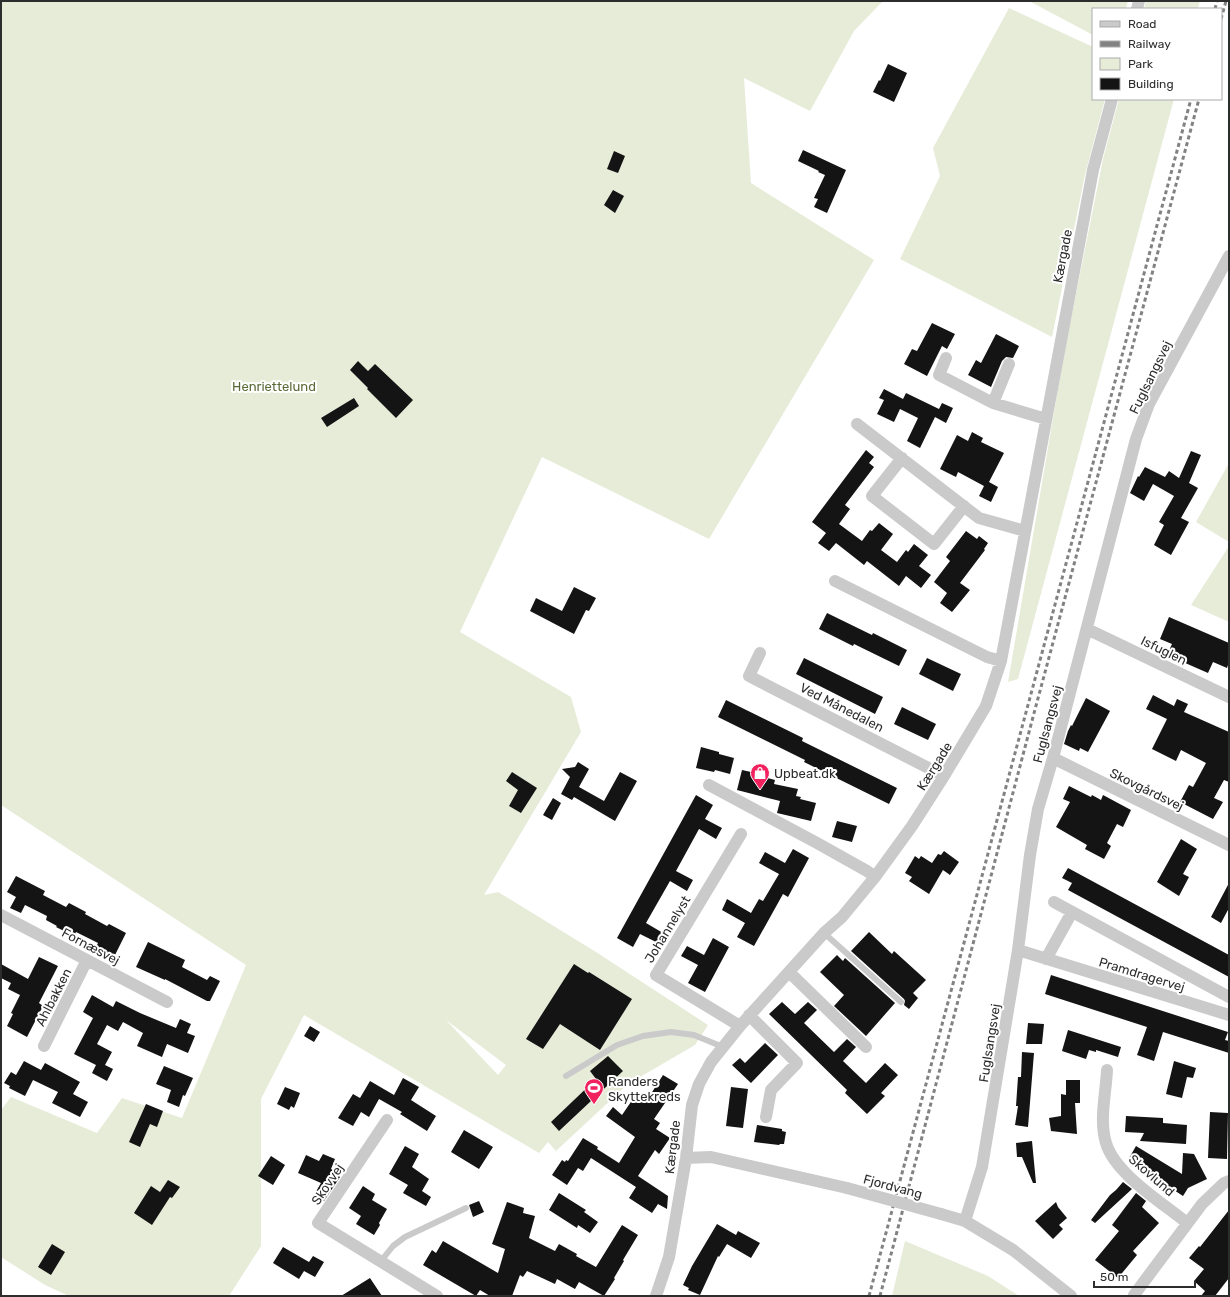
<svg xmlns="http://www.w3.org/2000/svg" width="1230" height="1297" viewBox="0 0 1230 1297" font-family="Rubik,sans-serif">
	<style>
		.green { fill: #e7ecd9; fill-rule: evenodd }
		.building { fill: #141414 }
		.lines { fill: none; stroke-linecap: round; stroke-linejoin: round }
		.service { stroke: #cacaca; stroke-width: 6 }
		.minor { stroke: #cacaca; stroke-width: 12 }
		.rail { stroke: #828282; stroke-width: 3; stroke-dasharray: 4 3; stroke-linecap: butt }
		.minor-bridge { stroke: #cacaca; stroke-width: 12 }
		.labels { text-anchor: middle; stroke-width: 4; stroke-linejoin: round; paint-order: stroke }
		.street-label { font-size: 13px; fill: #2d2d2d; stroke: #fff }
		.park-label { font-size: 13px; fill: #5b6b37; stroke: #fff }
		.poi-label { font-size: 13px; fill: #2d2d2d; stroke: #fff; text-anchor: start }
	</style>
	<rect width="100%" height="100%" fill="#fff"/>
	<!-- green -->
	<path class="green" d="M1 1H883L854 31 810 111 744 78 751 183 874 260 709 539 542 457 460 632 571 697 581 732 484 895 498 892 596 952 708 1025 695 1045 628 1084 556 1151 548 1142 539 1153 304 1015 261 1099V1246L229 1296H69L45 1285 1 1257V1110L11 1097 97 1133 122 1098 182 1118 246 965 1 805ZM446 1020 506 1065 498 1075Z
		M1029 1H1128L1126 9H1093V35Z
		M1146 1H1200L1198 9H1144Z
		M1009 8 1093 47V99H1105L1085 175 1052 337 900 259 940 176 933 148Z
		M1119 99H1174L1018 679 1008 682 1064 354 1103 159Z
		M1229 463V542L1196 522Z
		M1229 546V622L1191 605Z
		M905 1241 988 1276 1019 1296H892Z"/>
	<!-- building -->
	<path class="building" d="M888 64 907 73 894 102 873 92 879 80 880 81Z
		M803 150 846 170 827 213 814 207 818 199 814 198 825 175 818 172 819 171 798 161Z
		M614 151 625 156 618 173 607 169Z
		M613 190 624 196 615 213 604 205Z
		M932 323 955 334 947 349 942 346 927 376 904 364 912 349 917 351Z
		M996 334 1019 346 1013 358 1006 357 1002 361 991 387 968 375 976 360 981 363Z
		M358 361 368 371 375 364 413 400 396 418 367 389 368 388 350 370Z
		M884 389 903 399 906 393 939 409 942 403 953 408 946 423 935 417 920 448 907 441 918 418 900 409 894 422 877 414 884 400 879 398Z
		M354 398 359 406 327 427 321 418Z
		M972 432 983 438 981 442 1004 453 989 482 998 487 991 502 979 496 984 486 958 472 956 477 940 469 957 435 968 441Z
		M866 450 874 457 869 463 874 467 845 505 850 509 839 524 862 541 870 530 872 531 879 523 893 534 881 550 897 562 906 550 908 552 914 544 928 555 919 566 931 575 921 588 906 576 899 586 867 561 864 565 836 543 829 551 818 543 826 533 812 522Z
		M1191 451 1201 455 1189 483 1198 488 1181 518 1189 522 1171 555 1154 545 1164 525 1159 522 1174 496 1153 484 1144 501 1130 493 1138 476 1139 477 1145 467 1165 477 1169 471 1179 478Z
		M966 531 977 539 979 536 988 543 984 549 985 550 960 583 970 590 952 612 940 603 947 593 934 582 950 561 946 557Z
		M574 587 596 598 589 611 586 610 574 634 530 611 536 598 562 611Z
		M827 613 872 635 873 633 907 650 899 666 854 644 853 646 819 629Z
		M1169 617 1229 643V662L1227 668 1213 662 1208 673 1167 655 1172 644 1160 639Z
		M804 658 883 697 875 714 796 674Z
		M927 658 961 674 953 691 919 674Z
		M1153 695 1174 706 1177 699 1188 704 1184 712 1229 732V782L1224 780 1214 798 1223 802 1213 819 1180 802 1189 785 1193 787 1206 763 1181 750 1176 761 1152 749 1167 719 1146 709Z
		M1086 698 1110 711 1088 752 1080 748 1079 751 1064 744 1068 731 1071 725 1072 726Z
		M726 700 803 738 802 741 897 788 889 804 804 762 805 760 718 717Z
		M902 707 936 724 928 740 894 724Z
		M701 747 719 752V754L734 758 730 774 715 770 714 772 696 768Z
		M578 762 589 769 579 787 604 801 620 772 637 781 615 821 574 797 572 800 561 794 570 777 562 769 575 767Z
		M742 770 760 774V776L775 780 774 784 798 789 796 796 801 797 800 799 816 803 811 821 777 813 780 801 737 790Z
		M512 772 537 788 521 813 509 806 518 790 506 781Z
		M1069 786 1091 797 1092 795 1101 800 1103 795 1131 810 1123 827 1117 824 1107 843 1111 846 1104 859 1085 849 1087 845 1056 827 1070 802 1063 799Z
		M696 795 713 805 705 819 722 828 716 839 699 829 676 871 693 880 687 891 670 881 646 923 663 933 658 943 640 934 633 947 617 938Z
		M553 798 561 803 552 820 543 815Z
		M837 821 857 826 852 842 832 837Z
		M1181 839 1197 849 1183 874 1189 877 1179 896 1157 882Z
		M793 849 809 858 788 897 783 894 754 946 737 937 745 923 722 910 727 899 751 913 759 899 763 901 779 874 759 863 765 852 785 863Z
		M944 851 959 862 950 875 943 870 929 894 909 881 912 877 905 873 915 856 919 859 921 856 932 863 938 854 941 855Z
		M1068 868 1229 955V977L1068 890 1072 883 1062 878Z
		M16 876 45 891 43 895 66 907 69 903 86 912 85 914 107 926 109 924 126 933 114 957 96 947 98 943 76 932 74 936 56 927 57 926 46 920 47 916 25 905 21 913 10 908 16 897 7 892Z
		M1229 883V908L1221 923 1211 917Z
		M869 932 892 954 894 951 926 980 913 993 918 998 909 1009 904 1005 905 1001 904 999 851 951Z
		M713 938 729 947 705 992 688 983 698 965 681 956 687 946 704 955Z
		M148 942 185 960 182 967 207 980 210 976 220 981 210 1001H207L165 979V980L136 967Z
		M837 955 843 961 845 958 895 1003 866 1036 834 1006 844 995 820 972Z
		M39 957 58 966 39 1003 43 1006 27 1037 7 1026 13 1014 11 1013 20 995 8 989 11 983 1 978V964L28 979Z
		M574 964 588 973 589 972 632 999 600 1050 560 1024 543 1049 526 1039Z
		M1051 975 1228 1032 1225 1040 1229 1041V1053L1163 1032 1154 1061 1137 1055 1147 1027 1045 994Z
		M92 995 113 1007 116 1001 140 1013 176 1028 180 1019 191 1024 187 1033 195 1036 188 1053 167 1044 162 1057 137 1046 143 1033 123 1022 118 1031 107 1025 97 1044 112 1052 105 1065 113 1069 107 1081 92 1073 96 1065 74 1054 93 1018 83 1012Z
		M782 1002 795 1014 808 1002 817 1010 804 1023 834 1052 847 1039 856 1047 843 1061 866 1083 885 1063 898 1075 881 1093 885 1096 867 1114 845 1093 847 1090 769 1014Z
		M1028 1023 1044 1024 1042 1044H1026Z
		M310 1026 320 1032 314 1042 304 1036Z
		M1068 1030 1121 1047 1118 1057 1096 1050V1052L1089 1050 1086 1059 1062 1051Z
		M765 1043 778 1055 751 1083 732 1065 740 1058 745 1063Z
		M1022 1052 1034 1053 1028 1127 1015 1125 1018 1106H1016L1018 1077H1021Z
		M608 1056 623 1071 559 1131 551 1122 596 1079 590 1071Z
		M24 1061 41 1070 45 1063 80 1082 73 1094 88 1102 80 1117 52 1103 58 1092 33 1080 25 1096 9 1088 10 1086 4 1083 11 1072 16 1075Z
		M1174 1061 1196 1068 1193 1078 1187 1077 1182 1098 1166 1094Z
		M164 1066 193 1078 185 1096 183 1095 179 1107 167 1102 171 1090 156 1084Z
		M663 1075 678 1084 654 1119 660 1123 656 1129 670 1138 659 1154 655 1150 638 1176 668 1196 667 1209 658 1204 652 1213 629 1198 636 1187 591 1158 583 1171 578 1168 567 1185 552 1175 562 1160 565 1162 566 1160 568 1161 583 1138 598 1147 597 1149 619 1163 635 1137 606 1116 613 1107 622 1115 637 1093 647 1100Z
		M403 1078 419 1087 411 1100 436 1116 427 1131 400 1114 402 1112 379 1099 369 1117 361 1112 353 1126 338 1118 353 1094 360 1098 370 1081 394 1095Z
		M1066 1080H1080V1103H1075L1077 1134 1051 1131 1049 1118 1061 1116V1094L1066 1095Z
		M285 1087 300 1093 294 1108 291 1106 289 1110 277 1104Z
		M731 1087 748 1089 743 1128 726 1126Z
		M146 1104 163 1111 157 1127 150 1124 140 1147 129 1142Z
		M1210 1112 1228 1113 1227 1159 1208 1158Z
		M1126 1116 1163 1118V1123L1187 1125 1186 1144 1140 1141 1144 1133 1125 1132Z
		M757 1125 782 1129V1131L786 1132 784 1144H780L779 1145 754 1142Z
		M464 1130 493 1147 479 1169 451 1152Z
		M1032 1141 1036 1183H1033L1022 1157H1017L1016 1143Z
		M405 1146 419 1154 412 1167 429 1179 422 1191 431 1197 426 1206 403 1193 408 1185 389 1174Z
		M1136 1146 1182 1174 1183 1153 1194 1154 1207 1179 1188 1188 1183 1196 1128 1160Z
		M323 1154 335 1159 331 1169 340 1174 339 1176 340 1177 324 1201 314 1195 321 1183 298 1173 306 1155 319 1161Z
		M271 1156 285 1165 273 1185 258 1176Z
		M168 1180 180 1187 172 1198 170 1197 152 1225 134 1213 151 1186 160 1192Z
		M1123 1182 1132 1189 1095 1223 1091 1220 1110 1195 1116 1190Z
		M363 1186 375 1194 372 1200 387 1209 379 1223 380 1225 374 1235 356 1224 361 1216 349 1208Z
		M559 1193 586 1210 584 1212 598 1222 590 1233 578 1225 577 1228 549 1210Z
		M1136 1193 1146 1201 1142 1207 1159 1223 1133 1251 1137 1255 1118 1278 1095 1260 1119 1231 1112 1225Z
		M479 1201 484 1212 473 1217 469 1205Z
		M507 1202 524 1208 523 1213 535 1216 529 1238 555 1251 559 1244 577 1254 576 1256 596 1267 622 1225 638 1235 623 1260 624 1261 614 1278 615 1279 604 1296 579 1282 575 1289 557 1279 555 1284 527 1271 523 1277 520 1275 512 1296H490L480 1290 476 1296 423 1265 432 1250 436 1253 443 1241 498 1273 505 1249 492 1244Z
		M1056 1202 1058 1207 1067 1218 1059 1225 1063 1229 1053 1239 1035 1221Z
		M1229 1210V1278L1215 1296H1201L1205 1291 1194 1281 1204 1269 1189 1258 1199 1246 1200 1247Z
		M717 1224 736 1235 738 1231 760 1243 751 1258 727 1244 719 1257 718 1256 700 1295 688 1290 689 1288 683 1285 692 1266Z
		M52 1244 65 1252 51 1275 38 1267Z
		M283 1247 309 1262 313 1256 324 1262 315 1277 304 1271 299 1279 273 1263Z
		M370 1278 382 1296H341Z"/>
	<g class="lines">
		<!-- service -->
		<path class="service" d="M824 933 901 1002
			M566 1076 617 1045 643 1036 671 1032 694 1035 723 1047
			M381 1261 393 1246 405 1237 466 1208"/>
		<!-- minor -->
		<path class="minor" d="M1137 9 1139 1
			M946 358 939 375 993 403 1046 419
			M993 403 1009 364
			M857 424 979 518 1025 531
			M902 458 872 496 934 544 964 506
			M835 581 987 657 1001 661
			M1087 629 1229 697
			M760 653 749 676 944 776
			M1053 758 1229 845
			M709 785 817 843 867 871 875 877
			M1054 902 1229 997
			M1 915 167 1002
			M1018 950 1229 1015
			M1046 959 1072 912
			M789 972 866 1047
			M749 1015 797 1063 771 1090 766 1117
			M740 1026 656 975 741 834
			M44 1046 87 960
			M1107 1070C1106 1093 1099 1120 1106 1143 1115 1174 1163 1203 1187 1223
			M387 1120 318 1223 437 1296
			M686 1158 711 1157 847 1188
			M941 1214 965 1221 1013 1250 1071 1296
			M965 1221 982 1167 1018 950 1030 855 1038 809 1053 758 1136 439 1149 404 1229 256
			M1134 1295 1202 1204 1224 1183 1229 1181
			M656 1296 669 1257 686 1158 692 1105 699 1084 711 1062 740 1026 824 933 842 917 875 877 912 826 944 776 986 706 1001 661 1093 170 1112 99"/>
		<!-- rail -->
		<path class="rail" d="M1215 9 1217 1
			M1221 19 1226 1
			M869 1296 1191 99
			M880 1296 1033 717 1199 99"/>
		<!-- minor-bridge -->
		<path class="minor-bridge" d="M847 1188 941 1214"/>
	</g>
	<!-- icons -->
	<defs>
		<symbol id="shop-pin" viewBox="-11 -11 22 30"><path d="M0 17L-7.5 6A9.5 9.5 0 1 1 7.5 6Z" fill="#f1225e" stroke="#fff"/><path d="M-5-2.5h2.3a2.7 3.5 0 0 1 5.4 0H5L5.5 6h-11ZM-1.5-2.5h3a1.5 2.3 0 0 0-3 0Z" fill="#fff"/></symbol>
		<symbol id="stadium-pin" viewBox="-11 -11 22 30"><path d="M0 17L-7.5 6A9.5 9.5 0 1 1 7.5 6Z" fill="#f1225e" stroke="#fff"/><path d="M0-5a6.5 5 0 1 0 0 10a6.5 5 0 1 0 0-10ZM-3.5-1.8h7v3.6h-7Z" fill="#fff"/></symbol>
	</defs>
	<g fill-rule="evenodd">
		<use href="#shop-pin" x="749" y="762" width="22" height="30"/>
		<use href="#stadium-pin" x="583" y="1077" width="22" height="30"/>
	</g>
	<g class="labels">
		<!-- street labels -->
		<g class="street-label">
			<text transform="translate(1062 256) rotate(-79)" y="5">Kærgade</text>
			<text transform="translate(1150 377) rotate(-64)" y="5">Fuglsangsvej</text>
			<text transform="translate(1164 650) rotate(26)" y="5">Isfuglen</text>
			<text transform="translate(842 707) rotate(27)" y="5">Ved Månedalen</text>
			<text transform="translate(1047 724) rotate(-75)" y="5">Fuglsangsvej</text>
			<text transform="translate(934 766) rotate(-58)" y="5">Kærgade</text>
			<text transform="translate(1147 789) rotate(26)" y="5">Skovgårdsvej</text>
			<text transform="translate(667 929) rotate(-59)" y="5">Johannelyst</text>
			<text transform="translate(91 946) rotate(28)" y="5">Fornæsvej</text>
			<text transform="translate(1142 974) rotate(17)" y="5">Pramdragervej</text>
			<text transform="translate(53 997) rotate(-63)" y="5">Ahlbakken</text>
			<text transform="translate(989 1043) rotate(-81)" y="5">Fuglsangsvej</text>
			<text transform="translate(672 1147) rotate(-83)" y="5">Kærgade</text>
			<text transform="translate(1152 1175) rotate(41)" y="5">Skovlund</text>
			<text transform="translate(327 1184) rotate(-56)" y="5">Skovvej</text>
			<text transform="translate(893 1186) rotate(15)" y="5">Fjordvang</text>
		</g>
		<!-- park labels -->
		<g class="park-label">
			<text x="274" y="391">Henriettelund</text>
		</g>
		<!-- poi labels -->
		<g class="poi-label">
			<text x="774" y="778">Upbeat.dk</text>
			<text x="608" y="1086">Randers<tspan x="608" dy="15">Skyttekreds</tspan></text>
		</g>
	</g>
	<!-- border -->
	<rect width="1230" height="1297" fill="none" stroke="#2d2d2d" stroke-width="4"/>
	<!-- legend -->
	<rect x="1092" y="8" width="130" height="92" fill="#ffffff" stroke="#ababab"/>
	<rect x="1100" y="21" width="20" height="6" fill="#cacaca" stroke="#ababab"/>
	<text x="1128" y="28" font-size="12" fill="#2d2d2d">Road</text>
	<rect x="1100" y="41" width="20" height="6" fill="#828282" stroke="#ababab"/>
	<text x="1128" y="48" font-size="12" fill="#2d2d2d">Railway</text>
	<rect x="1100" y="58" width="20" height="12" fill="#e7ecd9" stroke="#ababab"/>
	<text x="1128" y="68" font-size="12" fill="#2d2d2d">Park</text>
	<rect x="1100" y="78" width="20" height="12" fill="#141414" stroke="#ababab"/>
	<text x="1128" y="88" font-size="12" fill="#2d2d2d">Building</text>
	<!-- scale -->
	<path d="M1094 1281v6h101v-6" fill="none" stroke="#2d2d2d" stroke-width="2"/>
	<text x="1100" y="1281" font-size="12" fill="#2d2d2d" stroke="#ffffff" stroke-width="3" paint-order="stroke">50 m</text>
</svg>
